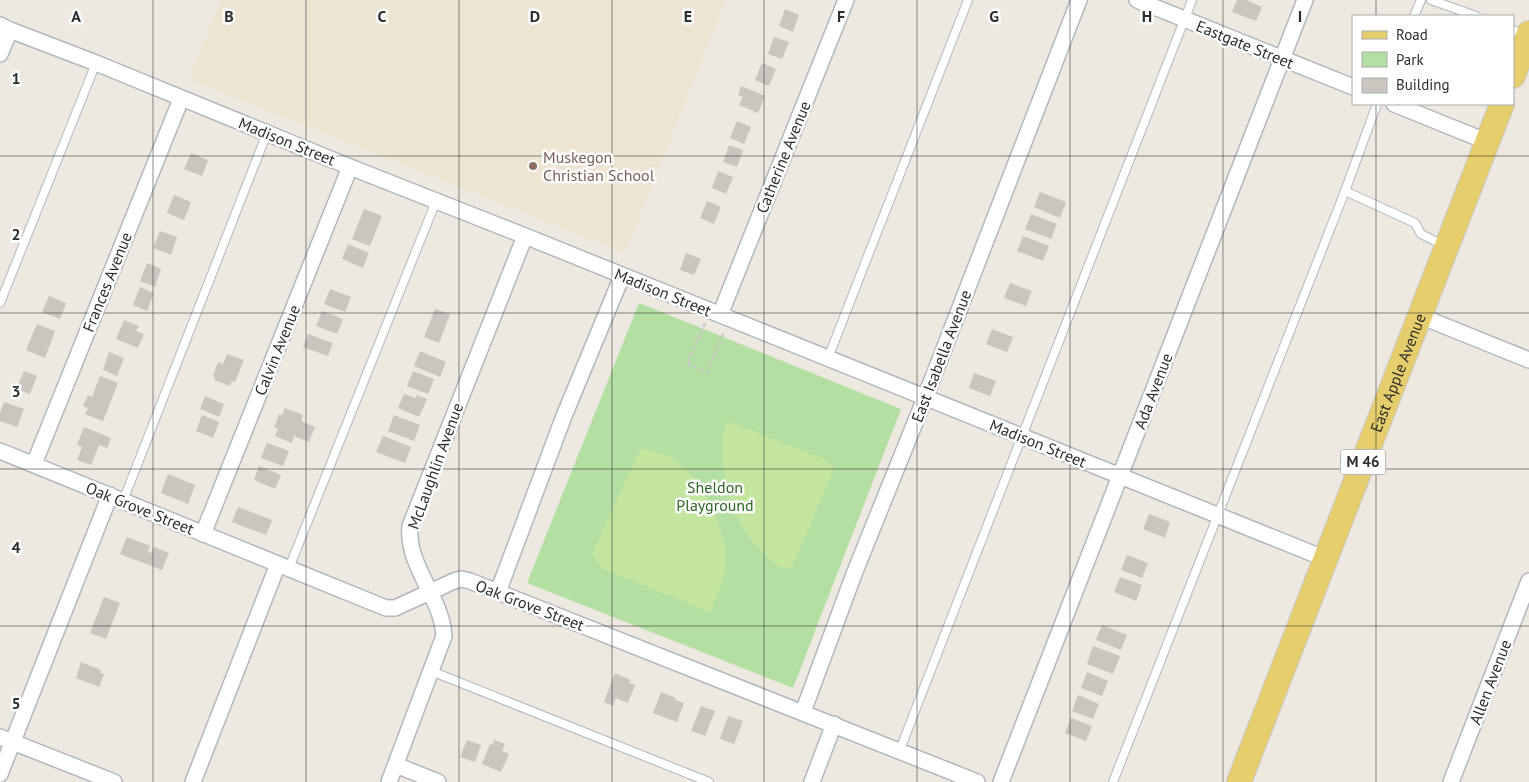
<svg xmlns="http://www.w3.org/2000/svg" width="1529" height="782" viewBox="0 0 1529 782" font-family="'PT Sans',sans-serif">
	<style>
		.education { fill: #ede5d2 }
		.green { fill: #b4dfa2 }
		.pitch { fill: #c4e59e }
		.building { fill: #c9c6bf }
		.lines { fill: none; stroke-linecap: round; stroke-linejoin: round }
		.service-casing { stroke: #b4b6bf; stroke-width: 10 }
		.minor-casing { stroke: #b4b6bf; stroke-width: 18 }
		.primary-casing { stroke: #c8c8c8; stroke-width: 26 }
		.path { stroke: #c8c8c8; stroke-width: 2.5; stroke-dasharray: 4 2.5; stroke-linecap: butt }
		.service { stroke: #fff; stroke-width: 8 }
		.minor { stroke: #fff; stroke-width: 15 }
		.primary { stroke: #e6ce6c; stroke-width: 24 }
		.grid { fill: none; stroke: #2d2d2d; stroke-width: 1; stroke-opacity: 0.55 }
		.education-dot { fill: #8d6e63; stroke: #fff; stroke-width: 2 }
		.labels { text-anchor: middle; stroke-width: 5; stroke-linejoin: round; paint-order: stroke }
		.shield { fill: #fff; stroke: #6c6c6c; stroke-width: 1 }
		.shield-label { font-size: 15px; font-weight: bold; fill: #2d2d2d }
		.street-label { font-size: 16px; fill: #2d2d2d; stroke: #fff }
		.education-label { font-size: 16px; fill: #785e54; stroke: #fff; text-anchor: start }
		.park-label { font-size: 16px; fill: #2d6521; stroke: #fff }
		.grid-label { font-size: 16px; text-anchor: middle; font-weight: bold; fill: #2d2d2d; stroke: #fff; stroke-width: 5; stroke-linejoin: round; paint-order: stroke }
	</style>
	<rect width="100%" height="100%" fill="#ede8e0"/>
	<!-- education -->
	<path class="education" d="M221 0H726L625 253 189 79Z"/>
	<!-- green -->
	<path class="green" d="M639 303 901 409 793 688 527 583Z"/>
	<!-- pitch -->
	<path class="pitch" d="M728 421 824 459 834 468 792 568 778 567 751 540 735 514 728 493 723 465 722 436Z
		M641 448 674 458 699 483 714 512 725 544V572L711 612 602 569 592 554Z"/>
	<!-- building -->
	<path class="building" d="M1237 0H1246L1262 7 1256 21 1232 12Z
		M785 9 799 15 793 32 779 26Z
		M774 37 789 42 782 59 768 54Z
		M762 63 776 69 769 86 755 80Z
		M741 86 765 96 758 113 739 105 743 97 738 95Z
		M737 121 751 127 744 144 730 138Z
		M729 145 743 150 737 167 723 162Z
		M191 153 208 160 202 176 184 169Z
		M718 171 733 177 726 194 712 188Z
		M1040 192 1066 202 1060 218 1034 207Z
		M174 195 191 202 184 220 167 213Z
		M707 201 721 207 714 224 700 218Z
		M364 209 382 216 370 246 352 239Z
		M1031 214 1057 224 1051 239 1025 229Z
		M160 231 177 237 171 255 153 248Z
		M1023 236 1049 246 1043 261 1017 251Z
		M348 244 369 253 363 268 342 259Z
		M686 253 701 259 694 275 680 270Z
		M147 263 161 269 155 287 140 281Z
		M1010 283 1032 291 1026 306 1004 298Z
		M140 287 154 293 147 311 133 305Z
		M330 289 351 297 345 312 324 304Z
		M49 296 66 303 60 319 42 312Z
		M435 309 450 314 439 343 424 337Z
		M322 311 343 319 337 334 316 326Z
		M124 320 139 326 136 331 144 334 138 348 116 339Z
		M37 324 55 331 45 358 26 350Z
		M992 329 1013 337 1007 352 986 344Z
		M308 334 333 343 328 356 303 347Z
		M420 351 446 362 440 377 414 366Z
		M109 352 124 358 117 376 103 370Z
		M227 354 244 360 235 382 232 381 230 386 214 380 215 377 213 376 218 362 223 364Z
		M24 371 37 376 30 394 16 389Z
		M413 371 434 379 428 394 407 386Z
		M974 373 996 381 990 396 969 388Z
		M100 376 118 383 103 421 85 414 88 408 83 406 88 395 92 397Z
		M404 394 415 398 417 395 427 399 419 417 398 408Z
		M205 396 224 404 219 417 200 409Z
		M4 402 24 409 17 427 0 421V413Z
		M285 408 303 415 301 421 315 427 309 442 294 436 292 443 275 436 278 429 274 428 279 414 282 415Z
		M202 415 219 422 213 438 196 431Z
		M394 415 420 425 414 441 388 431Z
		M84 427 111 438 107 448 99 445 91 465 77 460 82 447 77 445Z
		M383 436 411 447 405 463 376 452Z
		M267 443 289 451 283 466 261 458Z
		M259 466 281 475 275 489 254 480Z
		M168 474 195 485 188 504 161 493Z
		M238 507 272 520 266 535 232 522Z
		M1149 514 1170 522 1165 538 1143 529Z
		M127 537 150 546 148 552 151 553 154 547 169 553 162 570 120 554Z
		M1127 555 1148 563 1142 578 1121 570Z
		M1120 577 1142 585 1136 601 1114 592Z
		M104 597 120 603 106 639 90 633Z
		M1102 625 1127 635 1121 650 1096 640Z
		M1093 646 1120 656 1113 674 1087 664Z
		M81 662 101 670 100 673 104 674 99 687 76 678Z
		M1087 672 1108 681 1102 696 1081 688Z
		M615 673 631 680 629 683 635 685 628 703 616 698 613 706 604 702Z
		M661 692 676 698 675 700 684 703 677 722 653 713Z
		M1078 695 1099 704 1093 719 1072 711Z
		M701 706 715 711 705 736 691 731Z
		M728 716 743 721 734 744 720 739Z
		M1071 718 1092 726 1086 741 1065 733Z
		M467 740 481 745 475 762 460 757Z
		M494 740 505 744 502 751 509 754 501 772 482 764 490 744 492 745Z"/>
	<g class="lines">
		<defs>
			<path id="service" d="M1431 0 1476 16
				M1414 16 1421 0
				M1513 30 1526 35
				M1345 191 1377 104
				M0 303 96 63
				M828 358 968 0
				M123 501 267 133
				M289 568 436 201
				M431 671 709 782
				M899 752 1192 0
				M1113 782 1345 191 1415 223 1421 234 1445 246"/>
			<path id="minor" d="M1137 0 1353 87
				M0 25 10 30 96 63 350 167 525 236 1326 559
				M0 54 10 30
				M1394 104 1488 142
				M720 315 846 0
				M1420 316 1529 360
				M0 451 386 608H395L454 581 461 579 470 581 977 782
				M34 464 181 99
				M203 534 350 167
				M498 592 564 416 622 276
				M803 712 854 574 925 398 1079 0
				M0 737 114 782
				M396 765 438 782
				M0 774 110 495
				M193 782 278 564
				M389 782 444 636C442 597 406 566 410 526L525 236
				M812 782 834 724
				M1001 782 1305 0
				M1451 782 1529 581"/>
			<g id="primary">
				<path d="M1513 76 1529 33"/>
				<path id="s1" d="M1239 782 1502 104"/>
			</g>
		</defs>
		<!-- service casing -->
		<use href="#service" class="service-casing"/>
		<!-- minor casing -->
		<use href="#minor" class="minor-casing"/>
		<!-- primary casing -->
		<use href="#primary" class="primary-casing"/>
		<!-- path -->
		<path class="path" d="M705 323 687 364 707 372 724 332"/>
		<!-- service -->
		<use href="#service" class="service"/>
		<!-- minor -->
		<use href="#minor" class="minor"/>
		<!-- primary -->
		<use href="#primary" class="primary"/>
	</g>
	<!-- grid -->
	<path class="grid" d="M153 0V782M306 0V782M459 0V782M612 0V782M764 0V782M917 0V782M1070 0V782M1223 0V782M1376 0V16M1376 104V782M0 156H1529M0 313H1529M0 469H1529M0 626H1529"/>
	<!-- markers -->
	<circle class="education-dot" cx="533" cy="166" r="5"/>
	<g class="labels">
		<!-- shield labels -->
		<rect class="shield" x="1340.5" y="449.5" width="45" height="25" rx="4"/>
		<g class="shield-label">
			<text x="1363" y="467">M 46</text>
		</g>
		<!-- street labels -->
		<g class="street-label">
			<text transform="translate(1245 44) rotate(22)" y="6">Eastgate Street</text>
			<text transform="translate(287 141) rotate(22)" y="6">Madison Street</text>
			<text transform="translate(783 157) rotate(-68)" y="6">Catherine Avenue</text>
			<text transform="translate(107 282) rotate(-68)" y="6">Frances Avenue</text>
			<text transform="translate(663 292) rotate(22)" y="6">Madison Street</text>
			<text transform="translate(277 350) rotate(-68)" y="6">Calvin Avenue</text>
			<text transform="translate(941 356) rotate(-69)" y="6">East Isabella Avenue</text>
			<text dy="6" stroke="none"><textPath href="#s1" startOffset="439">East Apple Avenue</textPath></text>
			<text transform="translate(1153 391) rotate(-69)" y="6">Ada Avenue</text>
			<text transform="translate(1038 443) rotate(22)" y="6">Madison Street</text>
			<text transform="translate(435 466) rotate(-70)" y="6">McLaughlin Avenue</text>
			<text transform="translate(140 508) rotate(22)" y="6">Oak Grove Street</text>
			<text transform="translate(530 605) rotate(21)" y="6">Oak Grove Street</text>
			<text transform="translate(1490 682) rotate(-69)" y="6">Allen Avenue</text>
		</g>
		<!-- education labels -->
		<g class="education-label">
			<text x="543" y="163">Muskegon<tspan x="543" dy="18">Christian School</tspan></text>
		</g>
		<!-- park labels -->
		<g class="park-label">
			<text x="715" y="493">Sheldon<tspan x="715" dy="18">Playground</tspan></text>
		</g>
	</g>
	<g class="grid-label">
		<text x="76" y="22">A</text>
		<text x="229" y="22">B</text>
		<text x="382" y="22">C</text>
		<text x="535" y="22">D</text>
		<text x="688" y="22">E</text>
		<text x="841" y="22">F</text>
		<text x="994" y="22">G</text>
		<text x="1147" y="22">H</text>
		<text x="1300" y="22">I</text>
		<text x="16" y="84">1</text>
		<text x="16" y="240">2</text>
		<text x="16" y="397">3</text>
		<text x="16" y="553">4</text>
		<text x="16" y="709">5</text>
	</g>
	<!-- legend -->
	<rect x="1352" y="15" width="162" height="90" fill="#ffffff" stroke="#ababab"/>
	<rect x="1362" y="31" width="25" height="8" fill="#e6ce6c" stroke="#ababab"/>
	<text x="1396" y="40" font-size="15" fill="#2d2d2d">Road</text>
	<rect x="1362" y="52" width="25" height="15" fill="#b4dfa2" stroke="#ababab"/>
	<text x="1396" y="65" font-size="15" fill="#2d2d2d">Park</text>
	<rect x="1362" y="78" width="25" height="15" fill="#c9c6bf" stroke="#ababab"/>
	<text x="1396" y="90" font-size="15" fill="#2d2d2d">Building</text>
</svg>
